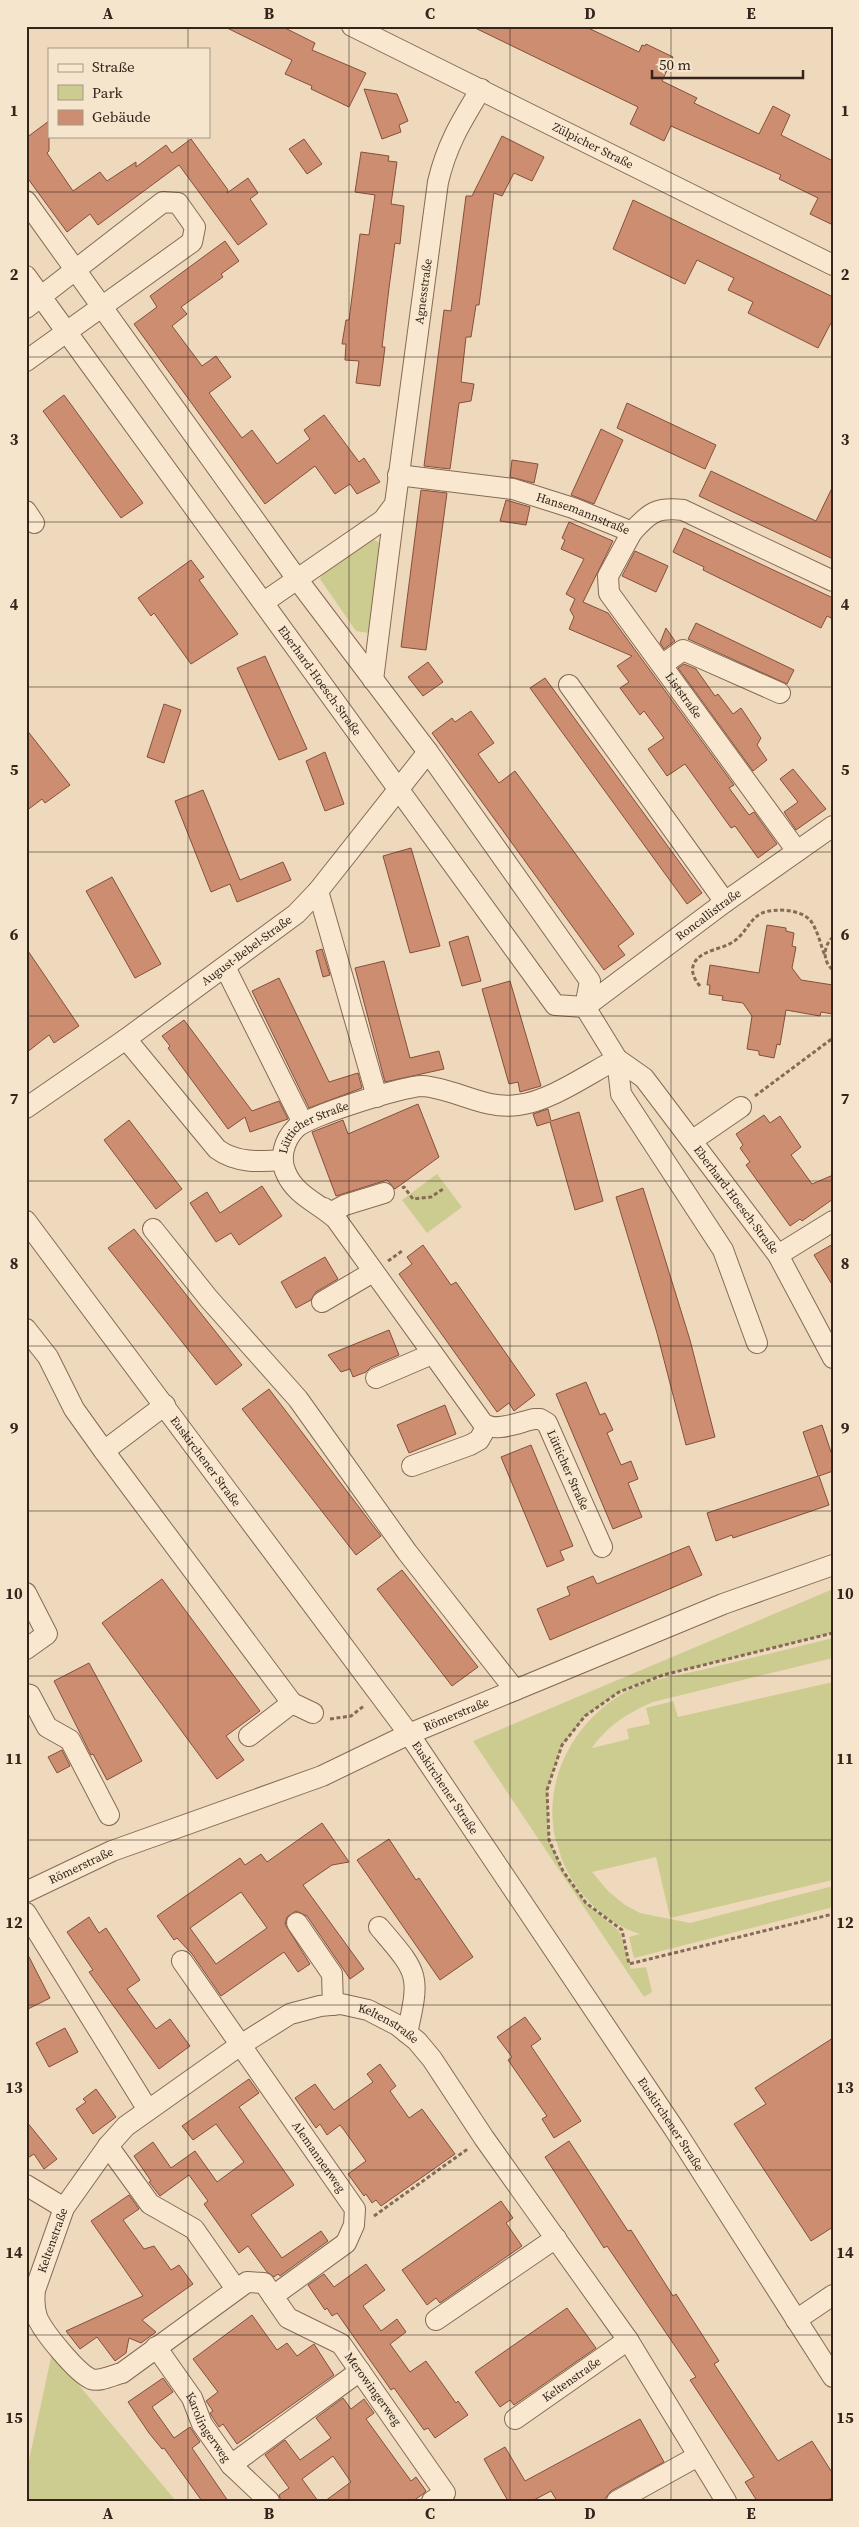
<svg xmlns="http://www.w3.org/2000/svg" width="859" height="2527" viewBox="0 0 859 2527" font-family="'Source Serif 4',serif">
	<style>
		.green { fill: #cccc90 }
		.building { fill: #cd8d71; stroke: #85503b; fill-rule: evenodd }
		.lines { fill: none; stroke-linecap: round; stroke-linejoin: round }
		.minor-casing { stroke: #866a56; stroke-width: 22 }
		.path { stroke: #866a56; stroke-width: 3; stroke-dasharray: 4 2.5; stroke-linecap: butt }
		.minor { stroke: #f9e8cf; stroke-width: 20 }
		.grid { fill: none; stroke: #34241b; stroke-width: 1; stroke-opacity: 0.55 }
		.labels { text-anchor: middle; stroke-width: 5; stroke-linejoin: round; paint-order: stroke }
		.street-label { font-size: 12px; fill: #34241b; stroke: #f5e5cc }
		.neatline { fill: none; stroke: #34241b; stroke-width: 2 }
		.grid-label { font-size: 16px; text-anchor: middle; font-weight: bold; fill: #34241b }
	</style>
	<rect width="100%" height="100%" fill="#eed9bc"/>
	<!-- green -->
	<path class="green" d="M373 539 380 543 369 633 356 631 320 579 324 571Z
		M437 1174 462 1207 427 1233 402 1200Z
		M833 1589V1633L663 1675 619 1692 585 1716 562 1745 547 1790 549 1840 563 1871 586 1903 620 1932 631 1969 646 1967 652 1992 644 1997 473 1741Z
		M833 1638V1658L653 1702C628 1713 608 1725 592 1748L629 1739 627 1729 650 1724 646 1708 673 1701 678 1717 833 1682V1880L670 1918 656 1857 592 1872 608 1891 625 1905 640 1913 690 1923 833 1886V1907L634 1958 629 1937 640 1934C604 1924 568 1886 559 1850 557 1842 553 1833 553 1824 547 1766 584 1709 638 1686 657 1678 680 1675 701 1670 745 1660 789 1649 833 1638Z
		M52 2353 176 2501H26V2474Z"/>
	<!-- building -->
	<path class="building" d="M223 26H281L315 43 312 50 366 73 349 107 311 89 312 86 285 74 292 60Z
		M471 26H584L639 52 642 45 645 46 646 44 673 57 662 81 697 98 694 103 759 134 773 106 790 115 781 135 833 161V225L810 214 818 198 779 179 781 175 671 126 664 141 630 124 638 107Z
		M364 89 397 94 408 121 399 125 401 132 382 139Z
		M49 121V151L47 153 73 191 100 172 107 181 136 162V167L166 145 172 153 191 139 228 190 227 193 248 178 258 193 250 199 267 224 238 245 179 165 98 225 90 214 67 232 26 176V138Z
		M502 136 544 157 532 181 514 173 502 196 494 193 479 305H476L471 337H466L461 382 474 384 471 401 459 403 450 469 424 466 444 310 451 311 466 196H472Z
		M304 139 322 164 307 174 289 149Z
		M361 152 389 156 388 161 397 162 391 204 404 206 400 244 395 243 389 288 382 347H385L380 386 356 383 359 361 345 360 346 344H342L346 320H349L360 234 369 235 375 195 355 192Z
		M633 200 833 297V319L818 348 748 313 753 302 728 290 734 278 697 260 685 284 613 249Z
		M225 241 239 261 221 274 223 277 181 307 187 314 172 326 202 366 216 356 231 377 209 393 242 438 252 430 277 464 310 439 304 430 324 415 359 462 364 458 380 482 357 494 350 484 335 494 315 466 265 504 134 324 157 307 150 296Z
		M64 395 143 503 121 518 43 411Z
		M627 403 716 445 705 469 617 428Z
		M601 429 623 440 594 504 571 495Z
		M512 460 538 464 534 483 510 477Z
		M711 471 816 521 833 486V559L699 496Z
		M421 490 447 493 426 650 401 647Z
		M506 500 530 507 526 525 500 521Z
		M569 522 613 541 583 602 608 613 734 785 729 788 749 815 754 812 777 844 758 858 735 826 731 828 685 764 667 776 648 749 664 738 644 711 640 715 620 688 629 682 617 666 632 656 569 629 574 617 570 610 575 599 566 594 584 559 561 549 565 540 562 538Z
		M684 528 833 598V619L827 616 821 628 703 570 704 567 673 552Z
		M635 551 668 566 656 592 622 576Z
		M191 560 204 577 199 580 238 634 191 664 154 613 151 616 138 598Z
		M696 623 794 670 787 684 688 639Z
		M666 628 675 641 664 649 660 643Z
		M265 656 307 749 279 760 237 668Z
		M428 662 443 682 423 696 408 677Z
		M684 664 696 669 715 696 718 694 733 714 741 708 761 738 757 745 767 760 753 771 678 668Z
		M545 678 702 893 687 904 530 688Z
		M164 704 181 710 164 763 147 757Z
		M471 711 494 743 478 754 499 783 515 771 634 934 618 946 625 955 604 970 432 733 452 718 455 722Z
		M26 729 70 785 45 803 42 799 26 811Z
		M325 752 344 804 325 811 306 761Z
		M793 769 826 809 796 830 784 812 798 802 780 779Z
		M203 790 240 880 283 862 291 880 237 902 230 884 211 892 175 801Z
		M411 848 440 946 410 953 383 856Z
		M112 877 161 964 135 978 86 891Z
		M767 925 786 928V931L794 933 792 946 796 947 792 968 801 980 833 985V1014L821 1012 820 1016 786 1010 780 1045 777 1044 774 1058 759 1055V1051L747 1049 752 1016 743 1003 722 1000 723 996 709 994 710 985H707L710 965 759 973Z
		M468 936 481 981 462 986 449 942Z
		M26 948 79 1026 54 1043 49 1035 26 1053Z
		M322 949 330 975 323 977 316 951Z
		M384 961 410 1058 439 1051 444 1069 385 1082 355 968Z
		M279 978 329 1082 358 1073 362 1088 309 1108 252 991Z
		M510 981 541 1086 520 1092 518 1082 509 1084 482 989Z
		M184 1020 252 1111 279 1101 288 1119 250 1132 245 1117 228 1129 168 1048 170 1046 162 1036Z
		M418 1104 439 1157 395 1189 387 1180 336 1196 312 1132 343 1120 348 1134Z
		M548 1109 551 1121 579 1112 603 1201 575 1210 550 1122 537 1126 533 1114Z
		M764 1115 770 1123 780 1116 801 1147 791 1155 812 1184 833 1175V1199L802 1221 800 1219 790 1226 746 1165 750 1162 740 1148 743 1145 736 1134Z
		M129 1120 182 1189 156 1209 104 1140Z
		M262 1186 282 1216 239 1245 231 1233 216 1242 190 1203 207 1192 220 1213Z
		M643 1188 690 1340 715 1437 686 1445 657 1333 616 1197Z
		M134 1229 242 1365 216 1385 108 1248Z
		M833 1244V1286L814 1255Z
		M423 1245 451 1285 456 1282 535 1395 514 1411 509 1403 497 1412 399 1274 412 1264 407 1257Z
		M325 1257 338 1279 316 1292 311 1300 296 1308 281 1282Z
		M389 1330 399 1355 371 1367 366 1372 353 1377 350 1369 341 1372 328 1355Z
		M586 1382 600 1415 605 1413 613 1430 607 1433 621 1465 631 1461 638 1479 628 1483 642 1517 613 1529 556 1394Z
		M269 1389 381 1536 356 1555 242 1409Z
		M445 1405 456 1434 409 1453 397 1425Z
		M822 1425 833 1458V1471L819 1476 829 1505 733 1538 732 1535 716 1541 707 1513 818 1476 803 1432Z
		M531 1445 573 1546 560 1551 564 1560 547 1567 501 1457Z
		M689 1546 702 1575 550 1640 537 1609 570 1595 567 1587 593 1576 597 1584Z
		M402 1570 478 1667 452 1686 377 1589Z
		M162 1579 260 1711 226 1736 244 1760 217 1779 102 1623Z
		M89 1663 142 1761 107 1780 93 1754 91 1755 54 1681Z
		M62 1750 70 1766 57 1773 48 1757Z
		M322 1823 349 1862 332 1865 303 1885 364 1969 350 1979 307 1916 296 1911 287 1917 285 1924 310 1964 298 1972 284 1952 221 1996 192 1954 177 1938 174 1940 157 1916 240 1858 245 1865 261 1854 267 1862ZM241 1892 267 1928 216 1964 190 1928Z
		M389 1839 416 1880 419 1878 473 1957 440 1980 357 1860Z
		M89 1917 99 1933 106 1928 140 1980 127 1989 156 2029 170 2019 190 2046 159 2069 89 1972 93 1970 67 1932Z
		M26 1951 50 1998 26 2010Z
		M525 2017 541 2039 531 2046 581 2121 554 2138 542 2119 547 2116 508 2060 512 2057 497 2037Z
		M65 2028 78 2052 49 2067 36 2043Z
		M833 2038V2227L811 2241 734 2124 766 2104 755 2088Z
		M380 2064 396 2086 390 2091 409 2118 422 2109 455 2154 381 2206 376 2200 372 2203 366 2194 364 2196 348 2174 366 2161 344 2130 340 2125 327 2135 320 2124 316 2128 295 2098 315 2084 334 2110 373 2082 367 2074Z
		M249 2079 259 2093 239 2107 294 2185 251 2215 282 2258 321 2231 328 2241 280 2276 278 2274 274 2277 267 2272 248 2246 239 2253 204 2204 208 2201 189 2175 160 2196 149 2182 151 2181 134 2156 153 2142 171 2168 195 2151 217 2182 244 2162 216 2124 193 2140 182 2126Z
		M96 2089 116 2117 93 2134 76 2109 86 2102 83 2099Z
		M26 2121 57 2159 44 2169 34 2154 26 2159Z
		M569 2141 628 2231 631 2230 673 2296 676 2294 719 2361 714 2364 778 2461 812 2441 833 2474V2497L826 2501H757L745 2482 754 2477 690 2380 696 2377 607 2246 604 2248 545 2157Z
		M129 2195 139 2209 123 2220 144 2249 154 2246 171 2270 179 2265 193 2284 142 2320 156 2332 141 2343 129 2338 126 2353 115 2361 97 2337 80 2349 66 2331 143 2296 91 2221Z
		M501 2201 513 2218 506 2223 522 2246 440 2303 436 2298 427 2305 402 2270Z
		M366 2264 385 2290 363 2306 381 2331 397 2319 406 2332 390 2344 410 2372 426 2361 456 2403 458 2401 468 2415 435 2438 428 2428 424 2430 394 2388 391 2390 337 2313 332 2316 327 2308 325 2310 308 2285 324 2274 334 2287Z
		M567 2308 596 2348 514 2405 510 2400 500 2407 475 2372Z
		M252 2315 277 2350 287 2343 297 2356 314 2344 334 2375 237 2444 223 2424 219 2427 213 2418 210 2413 213 2411 206 2401 218 2392 193 2359Z
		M163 2378 173 2392 152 2407 174 2438 190 2427 200 2442 192 2448 228 2501H202L164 2448 162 2449 149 2433 128 2402Z
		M343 2398 351 2409 364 2399 374 2413 366 2419 411 2481 416 2477 426 2491 423 2494 413 2501H325L351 2482 333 2456 302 2479 318 2501H281L279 2495 289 2488 265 2455 285 2440 300 2460 331 2438 316 2418Z
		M640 2419 664 2462 611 2491 603 2501H557L551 2491 532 2501H508L484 2459 505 2447 525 2481Z"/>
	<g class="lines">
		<defs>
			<g id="minor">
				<path id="s1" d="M352 26 833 265"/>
				<path id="s2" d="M26 201 297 579 428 752 590 981 585 1007 617 1059 644 1078 778 1255 833 1358"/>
				<path id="s3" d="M26 276 555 1005 585 1007"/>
				<path d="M26 308 163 202 178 203 195 227 192 242 26 361"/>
				<path id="s4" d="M398 475 513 489 573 508 632 532C649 513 656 507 683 510L833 581"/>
				<path d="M26 511 34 523"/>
				<path id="s5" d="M632 532 608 576 609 593 797 851"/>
				<path id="s6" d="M264 602 383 520 395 504 438 182C447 144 461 122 481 89"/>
				<path d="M662 665 683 650 780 693"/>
				<path d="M373 680 395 504"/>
				<path d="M569 685 725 902"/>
				<path d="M318 891 377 1097"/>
				<path d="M225 967 303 1123"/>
				<path id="s7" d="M585 1007 725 902 833 826"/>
				<path d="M126 1039 217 1149C236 1163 259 1162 282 1160"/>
				<path d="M617 1059 621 1094 723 1250 757 1343"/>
				<path id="s8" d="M26 1108 126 1039 296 914 318 891 428 752"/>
				<path d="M693 1140 741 1107"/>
				<path d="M324 1208 330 1213 345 1205 384 1193"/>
				<path id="s9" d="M26 1221 409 1734 675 2130 833 2377"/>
				<path d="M153 1229 209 1299 298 1399 407 1552 515 1690"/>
				<path d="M778 1255 833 1221"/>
				<path d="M322 1302 373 1272"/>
				<path d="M26 1329 48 1357 74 1409 104 1451 292 1703 313 1713"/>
				<path d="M376 1378 432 1354"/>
				<path d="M104 1451 165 1405"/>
				<path d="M412 1466 470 1445 479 1440 487 1426"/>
				<path id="s10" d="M602 1547 547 1423 540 1419H534C519 1422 494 1434 482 1422L336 1219C320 1204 295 1195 286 1173 279 1158 284 1140 296 1128 307 1116 405 1086 422 1086 455 1088 483 1110 518 1105 551 1101 588 1074 617 1059"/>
				<path d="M26 1593 47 1634 26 1649"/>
				<path d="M26 1694 30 1695 47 1727 70 1740 109 1815"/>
				<path d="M249 1736 292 1703"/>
				<path id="s11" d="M26 1892 112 1851 322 1776 409 1734 723 1604 833 1565"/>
				<path d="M26 1913 148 2110"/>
				<path d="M297 1923 332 1974 333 2005"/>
				<path d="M379 1927C418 1973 421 1973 407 2033"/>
				<path id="s12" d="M182 1961 355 2209 354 2225 346 2243 273 2296"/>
				<path d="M108 2146 150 2204 194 2229 236 2289"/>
				<path d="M26 2185 64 2208"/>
				<path d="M436 2320 556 2238"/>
				<path d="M796 2320 833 2295"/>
				<path id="s13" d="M156 2347 192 2398 202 2424 231 2465 269 2501"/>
				<path id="s14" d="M515 2419 628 2340"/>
				<path d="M231 2465 360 2371"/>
				<path id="s15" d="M432 2501 445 2493 341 2344 288 2318 264 2283 247 2282 122 2373C113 2375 100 2382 91 2379 77 2373 43 2332 37 2317 34 2308 34 2299 35 2290L64 2208 108 2146 126 2126 239 2046 290 2014 320 2006 341 2004 368 2010 397 2025 417 2041 432 2059 484 2138 628 2340 726 2501"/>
				<path d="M617 2501 698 2456"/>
			</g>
		</defs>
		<!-- minor casing -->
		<use href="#minor" class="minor-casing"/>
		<!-- path -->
		<path class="path" d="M833 937C823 946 822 961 833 970
			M700 986C693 978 689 968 697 959 708 948 727 949 738 938 747 930 751 918 762 913 774 908 800 909 810 920 817 928 821 946 825 956
			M755 1096 833 1038
			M402 1188 404 1187 413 1199 431 1197 443 1189
			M388 1261 402 1251
			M833 1633 663 1675 619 1692 585 1716 562 1745 547 1790 549 1840 563 1871 586 1903 622 1930 629 1964 833 1914
			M330 1719 351 1716 365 1705
			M374 2216 469 2148"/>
		<!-- minor -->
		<use href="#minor" class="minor"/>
	</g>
	<!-- grid -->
	<path class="grid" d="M188 26V49M349 26V2501M510 26V2501M671 26V2501M188 136V2501M26 192H833M26 357H833M26 522H833M26 687H833M26 852H833M26 1016H833M26 1181H833M26 1346H833M26 1511H833M26 1676H833M26 1840H833M26 2005H833M26 2170H833M26 2335H833"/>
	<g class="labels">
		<!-- street labels -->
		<g class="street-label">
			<text dy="4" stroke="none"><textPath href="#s1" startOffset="269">Zülpicher Straße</textPath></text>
			<text dy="4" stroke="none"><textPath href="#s6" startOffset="379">Agnesstraße</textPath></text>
			<text dy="4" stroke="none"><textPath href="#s4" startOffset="190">Hansemannstraße</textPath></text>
			<text dy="4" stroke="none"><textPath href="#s3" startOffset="500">Eberhard-Hoesch-Straße</textPath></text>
			<text dy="4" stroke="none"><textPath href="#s5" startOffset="194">Liststraße</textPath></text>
			<text dy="4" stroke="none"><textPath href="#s7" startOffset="154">Roncallistraße</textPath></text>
			<text dy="4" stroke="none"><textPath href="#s8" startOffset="271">August-Bebel-Straße</textPath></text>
			<text dy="4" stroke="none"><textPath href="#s10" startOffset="586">Lütticher Straße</textPath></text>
			<text dy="4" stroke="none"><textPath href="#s2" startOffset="1236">Eberhard-Hoesch-Straße</textPath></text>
			<text dy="4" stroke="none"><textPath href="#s9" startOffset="300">Euskirchener Straße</textPath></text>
			<text transform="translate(568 1470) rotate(66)" y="4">Lütticher Straße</text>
			<text dy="4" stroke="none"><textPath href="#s11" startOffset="466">Römerstraße</textPath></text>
			<text dy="4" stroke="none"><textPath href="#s9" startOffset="705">Euskirchener Straße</textPath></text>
			<text dy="4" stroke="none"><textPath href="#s11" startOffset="61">Römerstraße</textPath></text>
			<text dy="4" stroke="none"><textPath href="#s15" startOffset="1105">Keltenstraße</textPath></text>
			<text dy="4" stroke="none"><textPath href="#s9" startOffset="1110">Euskirchener Straße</textPath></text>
			<text dy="4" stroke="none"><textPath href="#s12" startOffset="239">Alemannenweg</textPath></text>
			<text dy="4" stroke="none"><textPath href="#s15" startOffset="665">Keltenstraße</textPath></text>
			<text dy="4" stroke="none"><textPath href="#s14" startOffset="69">Keltenstraße</textPath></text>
			<text transform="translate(373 2389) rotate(54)" y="4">Merowingerweg</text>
			<text dy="4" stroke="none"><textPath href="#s13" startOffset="96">Karolingerweg</textPath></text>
		</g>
	</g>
	<!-- border -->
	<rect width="859" height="2527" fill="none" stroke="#f5e5cc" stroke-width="55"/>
	<!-- legend -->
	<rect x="48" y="48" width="162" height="90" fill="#f5e5cc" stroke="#a89885"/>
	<rect x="58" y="64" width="25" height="8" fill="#f9e8cf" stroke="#a89885"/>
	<text x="92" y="72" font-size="15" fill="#34241b">Straße</text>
	<rect x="58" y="85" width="25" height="15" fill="#cccc90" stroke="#a89885"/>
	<text x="92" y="98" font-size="15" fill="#34241b">Park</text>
	<rect x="58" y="110" width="25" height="15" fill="#cd8d71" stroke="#a89885"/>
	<text x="92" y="122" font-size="15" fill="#34241b">Gebäude</text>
	<!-- scale -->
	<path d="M652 70v8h151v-8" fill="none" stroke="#34241b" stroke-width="2.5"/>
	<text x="659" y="70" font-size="15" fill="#34241b" stroke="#f5e5cc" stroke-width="4" paint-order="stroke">50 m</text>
	<rect x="28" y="28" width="804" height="2472" class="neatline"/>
	<g class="grid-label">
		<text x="108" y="19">A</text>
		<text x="269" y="19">B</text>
		<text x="430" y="19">C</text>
		<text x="590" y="19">D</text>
		<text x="751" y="19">E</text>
		<text x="14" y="116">1</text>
		<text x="845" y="116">1</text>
		<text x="14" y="280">2</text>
		<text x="845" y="280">2</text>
		<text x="14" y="445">3</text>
		<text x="845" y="445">3</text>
		<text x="14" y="610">4</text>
		<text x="845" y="610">4</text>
		<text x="14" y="775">5</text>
		<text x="845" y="775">5</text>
		<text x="14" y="940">6</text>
		<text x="845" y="940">6</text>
		<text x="14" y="1104">7</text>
		<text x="845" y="1104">7</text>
		<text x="14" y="1269">8</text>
		<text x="845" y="1269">8</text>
		<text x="14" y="1434">9</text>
		<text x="845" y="1434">9</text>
		<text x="14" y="1599">10</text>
		<text x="845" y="1599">10</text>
		<text x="14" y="1764">11</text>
		<text x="845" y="1764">11</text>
		<text x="14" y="1928">12</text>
		<text x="845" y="1928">12</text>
		<text x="14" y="2093">13</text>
		<text x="845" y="2093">13</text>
		<text x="14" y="2258">14</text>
		<text x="845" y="2258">14</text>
		<text x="14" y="2423">15</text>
		<text x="845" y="2423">15</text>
		<text x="108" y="2519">A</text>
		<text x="269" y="2519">B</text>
		<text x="430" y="2519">C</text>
		<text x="590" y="2519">D</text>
		<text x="751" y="2519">E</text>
	</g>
</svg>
